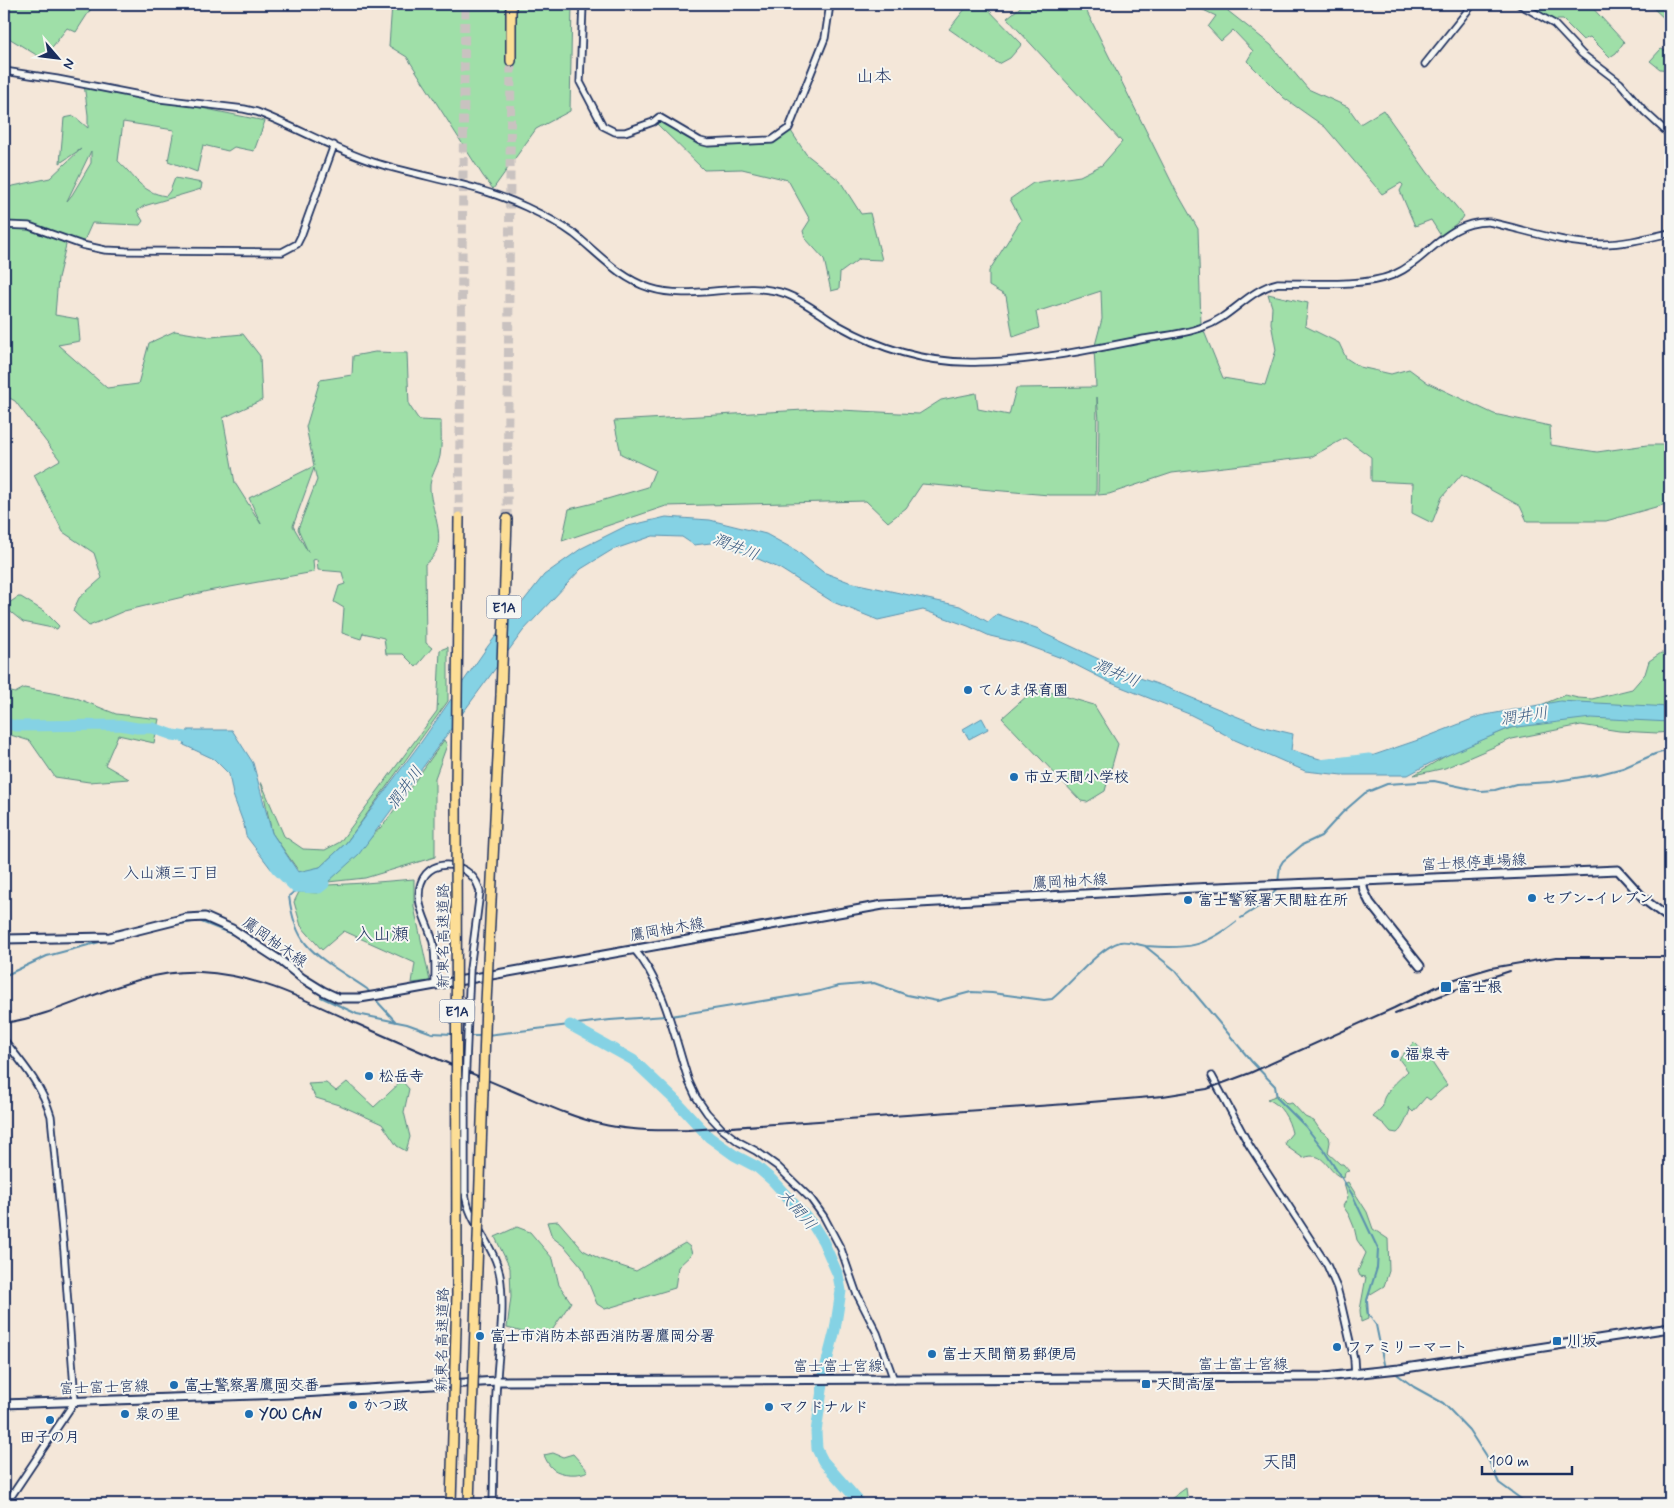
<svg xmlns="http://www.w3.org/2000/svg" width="1674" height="1508" viewBox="0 0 1674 1508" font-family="Mynerve,'Klee One',sans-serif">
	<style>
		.green { fill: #9fdfa8; stroke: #5d8783; fill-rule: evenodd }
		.water { fill: #85d2e4; stroke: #5b91ae }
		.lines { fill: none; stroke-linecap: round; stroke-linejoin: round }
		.stream { stroke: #5b91ae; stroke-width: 2 }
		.river { stroke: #85d2e4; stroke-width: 11 }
		.motorway-tunnel { stroke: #c9c2c0; stroke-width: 9; stroke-dasharray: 9 4.5; stroke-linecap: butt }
		.tertiary-casing { stroke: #1b2f5e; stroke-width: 9 }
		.secondary-casing { stroke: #1b2f5e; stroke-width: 11 }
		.motorway-casing { stroke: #1b2f5e; stroke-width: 12 }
		.tertiary { stroke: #f6f6f2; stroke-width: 5.5 }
		.secondary { stroke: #f6f6f2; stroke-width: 7 }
		.motorway { stroke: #fdde96; stroke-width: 9 }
		.rail { stroke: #1b2f5e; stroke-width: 2 }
		.tertiary-bridge-casing { stroke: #1b2f5e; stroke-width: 9; stroke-linecap: butt }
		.motorway-bridge-casing { stroke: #1b2f5e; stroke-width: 12; stroke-linecap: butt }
		.tertiary-bridge { stroke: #f6f6f2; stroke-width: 5.5 }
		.motorway-bridge { stroke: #fdde96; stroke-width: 9 }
		.poi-dot { fill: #1f6fb2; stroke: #f6f6f2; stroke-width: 2 }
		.labels { text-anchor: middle; stroke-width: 4; stroke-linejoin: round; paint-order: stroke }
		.shield { fill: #f6f6f2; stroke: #5d6b8a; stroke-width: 1 }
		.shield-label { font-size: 14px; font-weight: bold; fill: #1b2f5e }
		.poi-label { font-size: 15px; font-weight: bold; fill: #1b2f5e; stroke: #f6f6f2; text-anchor: start }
		.street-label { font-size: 15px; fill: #1b2f5e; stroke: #f6f6f2 }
		.water-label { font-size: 16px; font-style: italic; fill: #365880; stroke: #f6f6f2 }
		.neighbourhood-label { font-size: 16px; fill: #1b2f5e; stroke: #f6f6f2 }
		.quarter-label { font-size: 18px; fill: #1b2f5e; stroke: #f6f6f2 }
	</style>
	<rect width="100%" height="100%" fill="#f4e7d9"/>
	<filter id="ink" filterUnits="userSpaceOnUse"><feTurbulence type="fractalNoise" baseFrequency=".02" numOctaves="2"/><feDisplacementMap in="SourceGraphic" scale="10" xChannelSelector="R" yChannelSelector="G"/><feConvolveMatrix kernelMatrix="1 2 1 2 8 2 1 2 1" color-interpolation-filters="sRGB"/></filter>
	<g filter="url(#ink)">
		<!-- green -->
		<path class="green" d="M13 4H94L76 32 67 28 43 59 4 35V17Z
			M392 4H572L570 111 536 129 493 189 483 176 407 57 389 46Z
			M969 4H983L1022 44 1010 58 999 64 949 29Z
			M1024 4H1083L1175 189 1198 229 1201 324 1223 378 1265 385 1276 350 1271 323 1272 307 1268 294 1308 303 1305 326 1339 343 1346 358 1360 367 1391 374 1409 369 1428 383 1494 414 1550 426 1551 445 1597 452 1647 445H1670V503L1606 521H1527L1520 506 1462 474 1442 497 1432 523 1412 513 1413 483 1371 481V457L1345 438 1311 457 1172 473 1109 494 1098 495 1099 420 1097 397 1096 495H1049L922 484 906 508 888 522 866 501 666 506 562 541 569 509 590 504 648 487 655 470 621 454 614 421 821 409 919 414 941 400 976 393 978 409 1009 415 1016 388 1096 387 1094 349 1102 319 1101 291 1036 312 1039 328 1013 337 1006 296 989 286V271L1021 220 1010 199 1033 183 1080 176 1102 165 1122 142 1007 18Z
			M1196 4H1226L1228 11 1271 45 1308 89 1348 107 1360 124 1383 110 1428 173 1464 216 1462 219 1441 236 1431 220 1415 226 1400 191 1403 185 1401 183 1382 194 1325 127 1284 98 1247 61 1253 51 1233 30 1221 41 1208 27 1216 16 1197 7Z
			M1541 4H1589L1624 42 1616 53 1610 57 1590 37 1583 40 1563 20H1552L1536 10Z
			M1649 4H1670V24Z
			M1670 46V70L1660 69 1650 61 1661 49 1666 51Z
			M84 84 265 121 254 151 234 147 228 151 203 145 197 172 168 161 174 130 123 122 118 161C136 177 140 192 166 196L170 191 175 178 202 183 201 189 144 206 137 211 143 221 140 225 92 223 83 243 56 236 66 245 58 278 55 315 78 319 80 341 58 345 107 388 138 384 149 343 175 331 211 337 243 334 260 356 262 400 223 418 235 483 261 524 249 498 314 466 306 427 320 380 352 375 353 356 375 352 407 353 409 405 419 420 441 421C441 432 442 445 440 456 438 466 429 478 430 489 431 513 452 546 425 564L426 643 432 648 416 667 403 654H386L384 638 363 633 361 639 342 633 344 608 334 602 339 586 345 584 342 572 318 570 317 559 313 560 314 572 208 591 124 611 89 626 73 611 79 598 102 578 94 553 63 532 34 475 60 460 15 401 4 395V188L50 178 81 149 60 163 64 118 74 116 88 128V115ZM91 151V163L72 195 67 201ZM314 468 317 480 298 529 308 552 293 526Z
			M663 119 708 143 772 140 789 128 806 154 840 181 861 214 870 213 882 260 859 259 840 273 839 289 831 291 824 259 805 238 803 231 810 220 788 180 742 169 704 170 656 123Z
			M18 597H21L45 612 59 626 57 629 23 622 7 609 9 603Z
			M448 647V701L346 843 320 867 300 873 272 833 261 782 284 836 303 849 325 850 340 842 437 711 440 650Z
			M1661 653 1670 654V732L1657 733 1619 731 1581 725 1512 739 1445 768 1414 775 1452 752 1513 727 1523 710 1541 705 1565 695 1578 698 1592 699 1632 689 1645 674 1649 661Z
			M24 688 74 697 116 714 159 719 154 743 118 735 105 765 129 779 89 782 55 777 30 741 4 733V690L15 693Z
			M1036 688 1094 705 1118 744 1105 791 1087 802 1081 801 1002 718Z
			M444 740 447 745 435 778V857L365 878 328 882 385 823Z
			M414 879V907L430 981 412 983 415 963 344 931 322 950 301 926 294 902 299 892 318 893 328 885 365 883Z
			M1414 1042 1427 1055 1447 1085 1430 1100 1426 1097 1413 1112 1408 1107 1410 1110C1407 1117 1403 1129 1397 1133L1391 1132 1384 1124 1373 1117 1383 1106C1380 1095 1400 1079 1408 1071L1399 1059Z
			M402 1081 409 1089 404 1112 410 1137 406 1151 397 1146 382 1124 342 1106 316 1098 308 1084 326 1083 336 1091 347 1082 374 1107Z
			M1278 1095 1287 1104 1292 1103 1305 1117 1314 1121 1320 1130 1329 1137 1330 1142 1328 1153 1340 1164H1343L1349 1171 1345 1172 1344 1178C1326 1174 1327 1149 1303 1158L1286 1146 1285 1142 1292 1133C1289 1119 1281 1104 1267 1099Z
			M1348 1182 1367 1212 1373 1229 1388 1239 1389 1271 1384 1286 1369 1295 1366 1305 1368 1319 1361 1322 1360 1310 1366 1277 1360 1276 1358 1271 1366 1253 1357 1240 1354 1227 1349 1215 1343 1206 1348 1197 1344 1184Z
			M558 1221 583 1250 600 1259 636 1271 685 1243 690 1247 692 1254 678 1267 675 1288 605 1309 597 1304 582 1267 565 1247 552 1237 547 1222Z
			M517 1227 530 1232 553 1259 559 1285 571 1302 547 1338 507 1328 511 1297 510 1268 495 1237Z
			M553 1453 563 1457 573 1454 588 1471C579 1476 561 1475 553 1469 549 1466 546 1460 544 1455Z
			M1186 1488 1188 1504H1164Z"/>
		<!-- water -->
		<path class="water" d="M666 517 710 520 766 534 797 551 823 572 849 582 960 606 988 622 997 614 1039 629 1043 633 1137 677 1163 686 1260 726 1293 734 1291 750 1342 766 1421 739 1480 716 1560 701 1670 707V722L1591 718 1510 728 1434 761 1408 775H1342L1305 771 1235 740 1215 729 1211 725 1189 714 1111 683 1064 659 1024 644 990 636 968 626 923 610 878 620 833 602 779 568 719 542 694 545 682 537 653 536 612 550 581 569 523 631 359 854 318 891 275 874 246 836 244 825 233 795 229 774 214 759 184 745 188 730H232L253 763 272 833 298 872 320 867 346 843 422 741 488 646 544 575 582 548 624 527Z
			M982 718 988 729 969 739 963 729Z"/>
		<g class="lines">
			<!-- stream -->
			<path class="stream" d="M1278 883 1280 866 1283 861 1302 845 1321 836 1342 813 1365 793 1387 784 1434 781 1481 791 1495 790 1516 784 1551 782 1600 774 1623 768 1655 754 1670 750
				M295 887V891L289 896C291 912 296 932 306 944 319 960 350 977 367 989L371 994
				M1241 918 1269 900 1277 888
				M168 926 199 921 234 935 253 949
				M1145 946 1176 971 1252 1062 1275 1086 1277 1098 1305 1126 1321 1146 1352 1194 1378 1249 1377 1268 1367 1300 1368 1314 1376 1325 1384 1364 1388 1368
				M4 976 47 956 107 940
				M321 997 357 1014 407 1024 432 1033 452 1034
				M374 998 396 1022
				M671 1016 812 993 839 986 874 983 907 995 937 1001 971 992 992 993 1044 1000 1052 999C1071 984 1098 948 1120 942 1128 940 1138 945 1146 946 1187 949 1203 948 1236 922
				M487 1035 610 1020 666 1016
				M470 1036H482
				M1394 1372 1414 1387 1443 1403 1450 1410 1469 1430 1489 1461 1499 1483 1528 1504"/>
			<!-- river -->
			<path class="river" d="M4 723 16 726 120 725 137 728H153L173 735 200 739
				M1320 765 1369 759
				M276 868 295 887 319 888 324 884
				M570 1025 633 1060 674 1099 709 1137 734 1155 757 1167 772 1180 813 1225 823 1241 838 1275 841 1291 835 1330 825 1369 816 1432 817 1449 823 1461 861 1504"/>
			<!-- motorway-tunnel -->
			<path class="motorway-tunnel" d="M459 517 465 4
				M507 519 511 61"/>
			<defs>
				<path id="tertiary" d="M583 4 580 82 603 126 615 132H625L653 122 659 117 700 141 708 143 772 140 789 128 825 38 830 4
					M1519 4 1554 24 1582 54 1620 83 1645 112 1670 135
					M1425 64 1473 4
					M4 71 57 79 160 99 244 109 257 112C296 127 333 149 373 162 424 178 477 184 526 207 543 215 559 223 574 234 598 253 619 278 650 288 693 302 744 279 786 294 805 301 821 315 838 325 882 350 929 364 980 362 1035 361 1090 350 1144 339 1163 336 1185 334 1203 327 1232 317 1248 290 1278 283 1311 283 1364 287 1393 275 1430 259 1445 221 1489 222 1526 230 1564 244 1602 244 1625 244 1648 238 1670 233
					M4 225 29 226 82 245 105 250 126 251 282 252 297 244 301 236 334 145
					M634 949C665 985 674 1037 689 1082L696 1097 707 1113 722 1129 739 1142 756 1151 777 1166 811 1199 824 1217 841 1249 856 1292 877 1333 894 1380
					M435 984C435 970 436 956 433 942 428 922 414 904 421 883 431 854 474 862 480 892L470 969
					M4 1040C23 1064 42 1086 51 1116L64 1251 75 1401 6 1504
					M1212 1076 1249 1145 1327 1265 1337 1288 1342 1307 1354 1359 1355 1375
					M465 1192C468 1223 495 1245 500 1276 505 1309 499 1345 497 1378 494 1420 494 1462 493 1504"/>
				<path id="secondary" d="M4 939 110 937 186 918 205 917 232 929 281 961 302 978 323 991 338 998H360L385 994 883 905 1194 888 1362 881
					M1420 966 1370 903 1364 891 1362 881 1618 870 1646 901 1670 919
					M4 1404 286 1394 497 1381 1324 1377 1399 1369 1670 1328"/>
				<path id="motorway" d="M511 61V4
					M501 695 507 519"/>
			</defs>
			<!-- tertiary casing -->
			<use href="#tertiary" class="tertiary-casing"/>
			<!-- secondary casing -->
			<use href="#secondary" class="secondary-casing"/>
			<!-- motorway casing -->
			<use href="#motorway" class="motorway-casing"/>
			<!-- tertiary -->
			<use href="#tertiary" class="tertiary"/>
			<!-- secondary -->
			<use href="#secondary" class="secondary"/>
			<!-- motorway -->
			<use href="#motorway" class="motorway"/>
			<!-- rail -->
			<path class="rail" d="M1395 1014 1470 984 1510 971
				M4 1023C72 1013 128 969 200 972 257 975 302 998 353 1022 406 1046 459 1068 513 1091 542 1103 571 1117 601 1124 629 1131 659 1131 688 1130L1067 1104 1163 1096 1207 1089 1250 1073 1394 1008 1444 983 1467 975 1491 968 1556 957H1670"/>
			<defs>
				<path id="tertiary-bridge" d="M465 1192V1087L470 969"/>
				<path id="motorway-bridge" d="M451 1504 457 1294 456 790 459 517
					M469 1504 486 1003 501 695"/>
			</defs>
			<!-- tertiary-bridge casing -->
			<use href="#tertiary-bridge" class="tertiary-bridge-casing"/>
			<!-- motorway-bridge casing -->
			<use href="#motorway-bridge" class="motorway-bridge-casing"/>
			<!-- tertiary-bridge -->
			<use href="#tertiary-bridge" class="tertiary-bridge"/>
			<!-- motorway-bridge -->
			<use href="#motorway-bridge" class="motorway-bridge"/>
		</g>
	</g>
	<!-- markers -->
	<g class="poi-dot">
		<circle cx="968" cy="690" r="5"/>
		<circle cx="1014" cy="777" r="5"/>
		<circle cx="1532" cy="898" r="5"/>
		<circle cx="1188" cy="900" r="5"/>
		<rect x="1440" y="981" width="12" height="12" rx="2.5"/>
		<circle cx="1395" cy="1054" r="5"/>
		<circle cx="369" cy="1076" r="5"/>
		<circle cx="480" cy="1336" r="5"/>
		<rect x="1552" y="1336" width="10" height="10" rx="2.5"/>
		<circle cx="1337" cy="1347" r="5"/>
		<circle cx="932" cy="1354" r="5"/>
		<rect x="1141" y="1379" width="10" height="10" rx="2.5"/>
		<circle cx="174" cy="1385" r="5"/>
		<circle cx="353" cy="1405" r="5"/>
		<circle cx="769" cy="1407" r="5"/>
		<circle cx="125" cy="1414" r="5"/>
		<circle cx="249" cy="1414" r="5"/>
		<circle cx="50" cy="1420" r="5"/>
	</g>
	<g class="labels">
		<!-- shield labels -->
		<g class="shield">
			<rect x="486.5" y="595.5" width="35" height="23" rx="4"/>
			<rect x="439.5" y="999.5" width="35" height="23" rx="4"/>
		</g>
		<g class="shield-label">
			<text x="504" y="612">E1A</text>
			<text x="457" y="1016">E1A</text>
		</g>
		<!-- poi labels -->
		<g class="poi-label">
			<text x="978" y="695">てんま保育園</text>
			<text x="1024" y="782">市立天間小学校</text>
			<text x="1542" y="903">セブン-イレブン</text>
			<text x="1198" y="905">富士警察署天間駐在所</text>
			<text x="1457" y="992">富士根</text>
			<text x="1405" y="1059">福泉寺</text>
			<text x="379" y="1081">松岳寺</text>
			<text x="490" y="1341">富士市消防本部西消防署鷹岡分署</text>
			<text x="1567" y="1346">川坂</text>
			<text x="1347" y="1352">ファミリーマート</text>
			<text x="942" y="1359">富士天間簡易郵便局</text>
			<text x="1156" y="1389">天間高屋</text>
			<text x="184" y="1390">富士警察署鷹岡交番</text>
			<text x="363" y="1410">かつ政</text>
			<text x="779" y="1412">マクドナルド</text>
			<text x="135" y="1419">泉の里</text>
			<text x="259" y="1419">YOU CAN</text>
			<text x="50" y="1442" text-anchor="middle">田子の月</text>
		</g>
		<!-- street labels -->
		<g class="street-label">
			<text transform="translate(1474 862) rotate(-3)" y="5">富士根停車場線</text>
			<text transform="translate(1070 881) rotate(-3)" y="5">鷹岡柚木線</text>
			<text transform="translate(667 929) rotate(-10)" y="5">鷹岡柚木線</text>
			<text transform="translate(443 936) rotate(-90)" y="5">新東名高速道路</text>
			<text transform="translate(275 942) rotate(35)" y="5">鷹岡柚木線</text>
			<text transform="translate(442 1340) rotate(-89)" y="5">新東名高速道路</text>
			<text x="1243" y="1369">富士富士宮線</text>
			<text x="838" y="1371">富士富士宮線</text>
			<text transform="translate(104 1387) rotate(-2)" y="5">富士富士宮線</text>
		</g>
		<!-- water labels -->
		<g class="water-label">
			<text transform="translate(736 546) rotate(22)" y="6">潤井川</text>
			<text transform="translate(1117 672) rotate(23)" y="6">潤井川</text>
			<text transform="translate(1524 715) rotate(-8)" y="6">潤井川</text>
			<text transform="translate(404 787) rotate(-54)" y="6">潤井川</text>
			<text transform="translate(798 1209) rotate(49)" y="6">大間川</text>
		</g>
		<!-- neighbourhood labels -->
		<g class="neighbourhood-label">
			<text x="171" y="878">入山瀬三丁目</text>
		</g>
		<!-- quarter labels -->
		<g class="quarter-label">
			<text x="874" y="82">山本</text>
			<text x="382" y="940">入山瀬</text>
			<text x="1280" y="1468">天間</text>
		</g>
	</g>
	<!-- margin -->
	<rect width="1674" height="1508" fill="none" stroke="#f6f6f2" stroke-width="20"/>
	<rect x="10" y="10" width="1654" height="1488" fill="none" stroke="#1b2f5e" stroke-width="2" filter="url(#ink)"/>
	<!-- north arrow -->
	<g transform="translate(58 58) rotate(118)" stroke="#f6f6f2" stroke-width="4" paint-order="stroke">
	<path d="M0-4L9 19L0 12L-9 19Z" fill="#1b2f5e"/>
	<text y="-8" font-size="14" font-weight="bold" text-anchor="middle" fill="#1b2f5e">N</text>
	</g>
	<!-- scale -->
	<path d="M1482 1466v8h90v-8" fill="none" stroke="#1b2f5e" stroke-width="2.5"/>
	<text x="1489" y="1466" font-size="15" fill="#1b2f5e" stroke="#f6f6f2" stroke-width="4" paint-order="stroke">100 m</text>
</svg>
